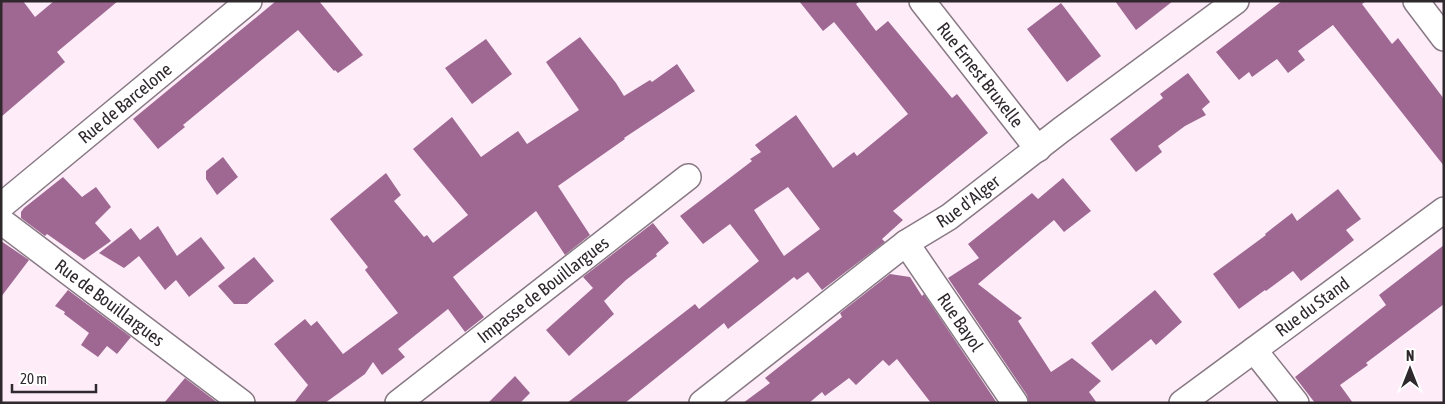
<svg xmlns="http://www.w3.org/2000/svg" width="1445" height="404" viewBox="0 0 1445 404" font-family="'Asap Condensed',sans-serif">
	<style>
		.building { fill: #9f6892; fill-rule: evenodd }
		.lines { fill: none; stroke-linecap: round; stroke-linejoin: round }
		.minor-casing { stroke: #887984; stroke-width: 28 }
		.minor { stroke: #fff; stroke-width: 25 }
		.labels { text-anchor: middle; stroke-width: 4; stroke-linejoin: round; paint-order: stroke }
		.street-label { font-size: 18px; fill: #2f282d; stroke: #fff }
	</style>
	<rect width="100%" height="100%" fill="#feedf9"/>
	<!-- building -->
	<path class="building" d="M1 1H23L35 17 54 1H118L57 52 65 62 1 117Z
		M276 1H319L363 55 338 73 335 70 334 71 298 30 183 125 185 127 158 149 133 119Z
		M799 1H860L856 4 876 31 888 21 952 98 957 94 988 133 893 211 903 220 882 239 885 242 822 290 808 272 797 280 794 277 728 329 724 323 625 403H567L695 304 699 309 759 261 730 224 703 244 680 216 752 161 750 159 761 152 755 145 796 115 833 168 854 152 857 156 908 114 834 22 823 31ZM788 187 820 229 784 256 754 210Z
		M1115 1H1173L1136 30Z
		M1282 1H1366L1362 4 1392 44 1398 38 1444 99V166L1333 25 1298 51 1305 60 1288 73 1277 59 1252 77 1249 72 1239 80 1216 52Z
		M1061 3 1101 56 1067 82 1027 29Z
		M580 37 616 83 624 96 650 80 652 82 677 64 695 91 624 138 625 139 558 186 590 235 565 255 536 211 453 277 484 317 465 332 448 309 398 349 405 357 382 375 373 362 365 374 325 403H294L308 385 274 344 305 319 311 326 317 321 343 354 398 313 365 270 368 267 330 219 386 173 401 195 394 201 424 237 427 235 433 243 468 215 413 149 452 117 481 157 518 131 527 144 579 110 546 62Z
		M486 39 512 74 472 104 445 68Z
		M1188 73 1210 102 1202 109 1206 115 1185 126 1158 146 1162 152 1136 172 1110 139 1163 98 1160 94Z
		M223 157 238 177 217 195 206 179V171Z
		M63 177 82 197 96 187 111 207 95 223 111 241 84 260 47 234 45 236 21 218V212L24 208Z
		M1063 178 1091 211 1064 232 1054 220 978 284 1022 318 1018 321 1051 372 1072 358 1101 381 1089 392 1097 403H1029L1027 395 948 278 979 258 968 244 1032 193 1038 199Z
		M1338 189 1361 219 1346 230 1354 240 1301 281 1293 271 1266 291 1265 290 1239 309 1213 274 1266 235 1265 234 1292 213 1297 221Z
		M653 223 669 243 656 254 657 256 626 280 604 301 601 297 614 314 569 356 546 330 593 288 583 277Z
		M158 226 177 256 201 237 225 268 189 297 176 280 165 290 139 256 124 268 99 253 131 228 140 240Z
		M1 241 29 260 1 297Z
		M1444 245V304L1366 363 1368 365 1340 385 1353 403H1315L1295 377 1386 305 1379 295Z
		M254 257 274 281 247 304H234L218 286Z
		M890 274 910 277 922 296 924 294 997 403H931L897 359 889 366 883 360 856 385 849 378 825 396 822 392 809 403H743L770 383 765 378 842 317 840 313Z
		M68 290 131 337 117 354 107 346 98 357 81 345 89 333 64 314 65 312 55 306Z
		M1155 290 1182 322 1156 345 1151 339 1112 371 1091 343Z
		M515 376 530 393 520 403H488Z
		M185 378 218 403H164Z"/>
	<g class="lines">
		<defs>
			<g id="minor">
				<path id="s1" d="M922 1 1038 149"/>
				<path d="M1416 1 1444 38"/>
				<path id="s2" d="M1 206 249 1"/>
				<path id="s3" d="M1 221 242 403"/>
				<path id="s4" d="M906 243 1015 403"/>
				<path d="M1254 350 1296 403"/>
				<path id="s5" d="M398 403 688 177"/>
				<path id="s6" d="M702 403 906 243 949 217 1061 130 1236 1"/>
				<path id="s7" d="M1182 403 1444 210"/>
			</g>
		</defs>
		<!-- minor casing -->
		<use href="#minor" class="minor-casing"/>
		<!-- minor -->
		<use href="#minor" class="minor"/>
	</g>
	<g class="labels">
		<!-- street labels -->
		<g class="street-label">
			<text dy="6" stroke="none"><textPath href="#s1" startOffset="94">Rue Ernest Bruxelle</textPath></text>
			<text dy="6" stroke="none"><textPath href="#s2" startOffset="161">Rue de Barcelone</textPath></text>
			<text dy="6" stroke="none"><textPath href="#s6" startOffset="334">Rue d'Alger</textPath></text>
			<text dy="6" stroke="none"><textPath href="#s5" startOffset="184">Impasse de Bouillargues</textPath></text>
			<text dy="6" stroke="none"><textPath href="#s3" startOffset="136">Rue de Bouillargues</textPath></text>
			<text dy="6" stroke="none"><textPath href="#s7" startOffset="162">Rue du Stand</textPath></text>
			<text dy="6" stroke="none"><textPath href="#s4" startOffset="96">Rue Bayol</textPath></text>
		</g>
	</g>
	<!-- border -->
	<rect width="1445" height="404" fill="none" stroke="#2f282d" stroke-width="5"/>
	<!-- north arrow -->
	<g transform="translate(1410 369)" stroke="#ffffff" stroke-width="4" paint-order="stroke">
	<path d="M0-4L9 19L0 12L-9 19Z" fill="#2f282d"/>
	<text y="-8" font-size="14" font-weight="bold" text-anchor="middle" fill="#2f282d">N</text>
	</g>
	<!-- scale -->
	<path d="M12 384v8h84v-8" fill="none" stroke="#2f282d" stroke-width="2.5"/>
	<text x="20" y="384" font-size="15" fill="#2f282d" stroke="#ffffff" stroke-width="4" paint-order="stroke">20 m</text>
</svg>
